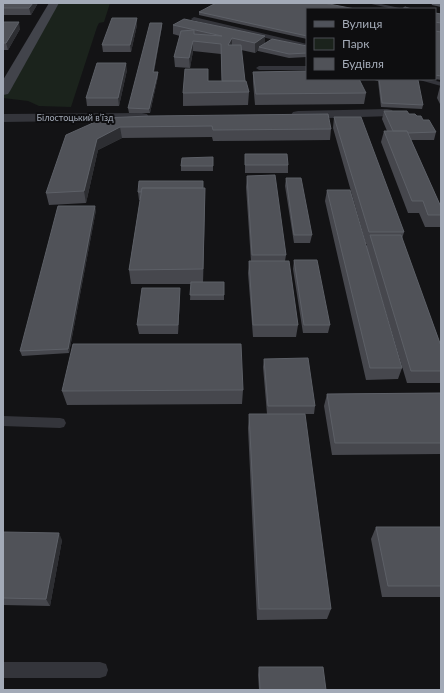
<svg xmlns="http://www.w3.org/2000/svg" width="444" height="693" viewBox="0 0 444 693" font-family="Lato,sans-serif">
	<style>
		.green { fill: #1b231c }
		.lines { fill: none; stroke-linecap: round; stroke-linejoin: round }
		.lane { fill: #34353b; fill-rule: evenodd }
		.street { fill: #34353b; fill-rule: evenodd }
		.secondary { fill: #42444b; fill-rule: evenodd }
		.primary { fill: #4f525a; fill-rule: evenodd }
		.wall { fill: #46474d }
		.shaded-wall { fill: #2d2e32 }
		.building { fill: #505258; stroke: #5d6067 }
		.labels { text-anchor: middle; stroke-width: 4; stroke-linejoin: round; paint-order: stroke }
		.far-street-label { font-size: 9px; fill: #a3aab7; stroke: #0e0e10 }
	</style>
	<rect width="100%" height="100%" fill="#131315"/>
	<!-- green -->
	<path class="green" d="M54 3H110L104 22 99 23 97 27 71 107 39 106 28 101 3 98V91Z"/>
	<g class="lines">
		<!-- lane -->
		<path class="lane" d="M367 3H377L404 9H393Z
			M194 17 307 44V48L192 20 191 19Z
			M307 66V70H259L256 68 259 66Z
			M416 79H427L441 82V86Z
			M3 416 60 418 64 419 66 423 64 427 60 428 3 426Z
			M3 662H100L106 664 108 670 106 676 100 678H3Z"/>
		<!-- street -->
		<path class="street" d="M387 109 392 110 394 113 392 116 298 119 293 118 291 115 293 112 298 111Z
			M142 113 147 114 149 117 147 120 3 122V114Z"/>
		<!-- secondary -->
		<path class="secondary" d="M49 3H59L10 91 8 94 3 95V80Z"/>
		<!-- primary -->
		<path class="primary" d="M431 3H441V7L432 5Z"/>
	</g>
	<!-- wall -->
	<path class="wall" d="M3 3H38L31 15H3Z
		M307 9V39L199 15V12Z
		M435 13 441 14V80L435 79Z
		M137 18V25L131 52H103L102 45Z
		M3 22 20 29 8 50H3Z
		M162 23V26L154 72H158V76L150 113H129L128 108Z
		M173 25 265 36V43L307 46V57L289 58 258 51V50L255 53 241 50 245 81 249 92 248 105 183 106V93L209 81H222L221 54 193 51 190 68 175 67 174 57 180 36 173 34Z
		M127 70 119 106H87L86 98Z
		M253 72 366 93 364 104 255 105 253 82Z
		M371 79H413L423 105 422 109 381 107 378 81Z
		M440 86H441V106L437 98Z
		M384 111 409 114 417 116 423 120 436 132 434 140H411L441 207V227H425L419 213H408L381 142 384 131H387L382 119Z
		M334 117 404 232 402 239 441 346V383H407L367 249 402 368 398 379 366 380 325 201 327 190 367 247V244H366L333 128Z
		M104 118 331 129 330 140 213 141 212 137 122 138 98 150 86 203 49 205 46 193Z
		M245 154 288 165V173H245Z
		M213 157V171H181V166Z
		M247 176 286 255 285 261 298 325 296 337H253L248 273 249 261H251L246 187Z
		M286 178 312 235 310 243H294L285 186Z
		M204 188 205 202 203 282H224V300H190L191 284H131L129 270 140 200H139L138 192Z
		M96 210 69 353 22 356 20 351Z
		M294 260 330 325 328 333H303L293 269Z
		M180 297 178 334H139L137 325Z
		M264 359 315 406 314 414H277L331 609 327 619 257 620 248 428 249 414H267L263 367Z
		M243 390 242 404 67 405 62 391Z
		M441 393V454L332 455 324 406 327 394Z
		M376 527H441V597H382L371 539Z
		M3 532 62 540 50 606 3 605Z
		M259 667 326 690H259L258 675Z"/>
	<!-- shaded-wall -->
	<path class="shaded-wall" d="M33 3H38L31 15 29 8Z
		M137 18V25L131 52 130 45Z
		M19 22 20 29 8 50 6 43Z
		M162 23V26L153 76V72Z
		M265 36V46L259 47 258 50 255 53V43Z
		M232 38V48L228 45Z
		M193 41V51L190 68 189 58Z
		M126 63 127 70 119 106 118 98Z
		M158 72V76L150 113 149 109Z
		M120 127 122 138 98 150 86 203 84 191 97 139Z
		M205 188V202L203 284V269Z
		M95 206 96 210 69 353 68 349Z
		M180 288V297L178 334V325Z
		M59 533 62 540 50 606 46 599Z"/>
	<!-- building -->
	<path class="building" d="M3 3H33L29 8H3Z
		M216 3H324L355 9H307V36L199 12Z
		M405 7 412 9H402Z
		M435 13 441 14V23L435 22Z
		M112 18H137L130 45H102Z
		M184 19 265 36 255 43 232 38 228 45H241L245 81H222L221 44 193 41 189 58 174 57 181 31 194 30V34L222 36 173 25Z
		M3 22H19L6 43H3Z
		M150 23H162L153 72H158L149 109 128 108Z
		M435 31 441 32V76L435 75Z
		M272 39 307 46V53L289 54 259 47Z
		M97 63H126L118 98H86Z
		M185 69H208V81H246L249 92 183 93Z
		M307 71V79H359L366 93 256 94 253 72Z
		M379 79H413L418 80 423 105 382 103Z
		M384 111H407L409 114H415L417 116H421L423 120H429L436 132 408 133 407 131H393Z
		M328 114 331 129 213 130 212 126 120 127 97 139 84 191 46 193 66 135 104 118 149 116Z
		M334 117H361L404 232H369Z
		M384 131H407L441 207V215H428L423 201H412Z
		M245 154H287L288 165H245Z
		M213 157V166H181L182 158Z
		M275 175 286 255H252L247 176Z
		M286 178H301L312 235H294Z
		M139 181H203V188H142L141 192H138Z
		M142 188H205L203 269 129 270Z
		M327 190H350L402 368H370Z
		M58 206H95L68 349 20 351Z
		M370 235H401L441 346V371H411Z
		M294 260H317L330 325H304Z
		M249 261H289L298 325H253Z
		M191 282H224V295H190Z
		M142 288H180L178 325H137Z
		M73 344H241L243 390 62 391Z
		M308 358 315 406H268L264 359Z
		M441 393V443H335L327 394Z
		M249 414H305L331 609H259Z
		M376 527H441V586H388Z
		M3 532 59 533 46 599 3 598Z
		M259 667H323L326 690H260Z"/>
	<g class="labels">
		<!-- far-street labels -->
		<g class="far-street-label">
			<text x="75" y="121">Білостоцький в’їзд</text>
		</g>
	</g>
	<!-- border -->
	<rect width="444" height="693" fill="none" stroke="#a3aab7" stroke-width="8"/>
	<!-- legend -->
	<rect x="306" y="8" width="130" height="72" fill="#0e0e10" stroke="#4a4c53"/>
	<rect x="314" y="21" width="20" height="6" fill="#4f525a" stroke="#4a4c53"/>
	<text x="342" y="28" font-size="12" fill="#a3aab7">Вулиця</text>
	<rect x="314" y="38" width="20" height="12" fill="#1b231c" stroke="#4a4c53"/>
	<text x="342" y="48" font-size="12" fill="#a3aab7">Парк</text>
	<rect x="314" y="58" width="20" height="12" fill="#505258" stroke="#4a4c53"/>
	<text x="342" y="68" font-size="12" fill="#a3aab7">Будівля</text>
</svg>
